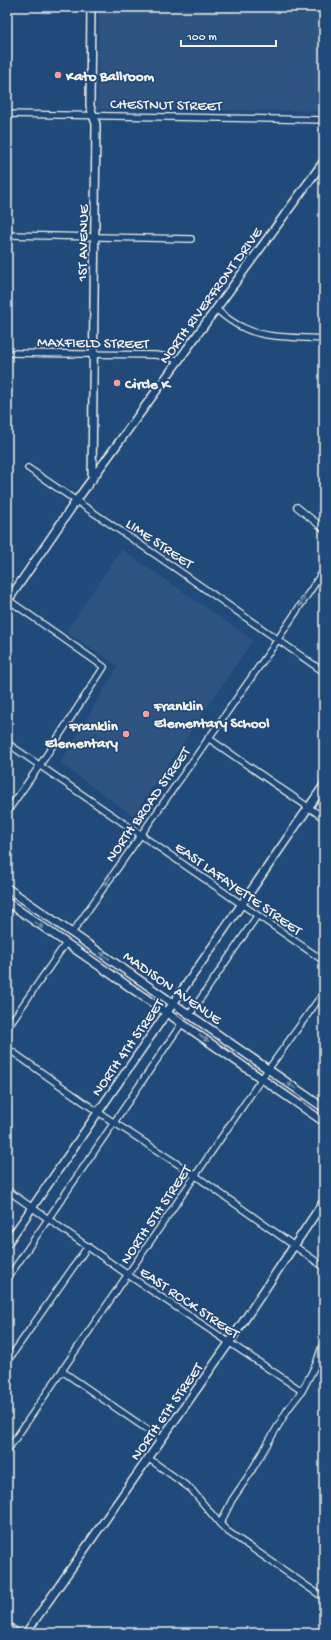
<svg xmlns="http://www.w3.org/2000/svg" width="331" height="1640" viewBox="0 0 331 1640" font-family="'Gochi Hand',sans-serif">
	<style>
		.built { fill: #2d5581 }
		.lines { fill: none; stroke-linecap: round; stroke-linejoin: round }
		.street-casing { stroke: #f4f1e8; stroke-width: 8 }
		.secondary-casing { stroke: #f4f1e8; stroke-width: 10 }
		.street { stroke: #1f4a7a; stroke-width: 5.5 }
		.secondary { stroke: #1f4a7a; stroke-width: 7 }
		.oneway { fill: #748da6 }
		.poi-dot { fill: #ff9aa2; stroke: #1f4a7a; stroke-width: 1.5 }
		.labels { text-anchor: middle; stroke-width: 3.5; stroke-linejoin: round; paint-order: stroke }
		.poi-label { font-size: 15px; font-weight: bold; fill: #f4f1e8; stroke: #1f4a7a; text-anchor: start }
		.street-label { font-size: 15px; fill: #f4f1e8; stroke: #1f4a7a }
	</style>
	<rect width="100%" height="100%" fill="#1f4a7a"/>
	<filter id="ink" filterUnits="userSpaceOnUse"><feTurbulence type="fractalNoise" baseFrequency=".025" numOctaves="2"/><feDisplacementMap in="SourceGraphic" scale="8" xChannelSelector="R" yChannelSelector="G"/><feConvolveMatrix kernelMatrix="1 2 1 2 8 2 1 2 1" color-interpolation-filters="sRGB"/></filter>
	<g filter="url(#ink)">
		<!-- built -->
		<path class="built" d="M99 7H324V111L97 109Z
			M121 549 253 640 133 816 60 763 118 666 66 632Z"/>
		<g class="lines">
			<defs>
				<path id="street" d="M7 114 324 120
					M7 235 191 239
					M216 309C224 316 232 323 242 327 264 339 299 337 324 339
					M7 353 155 355 169 357 179 361
					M28 468 175 568 324 672
					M297 507 324 529
					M7 599 104 667 40 765 7 812
					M208 738 324 818
					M7 743 324 961
					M72 933 272 648 324 570
					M190 1014 257 916
					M7 1028 66 943
					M7 1048 98 1112 196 1176 324 1267
					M7 1190 128 1275 302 1391
					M7 1279 182 1023
					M7 1362 88 1246
					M62 1371 161 1439
					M7 1451 262 1078 324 992
					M148 1458 191 1489 220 1524 227 1531 324 1598
					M220 1524 232 1500 249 1475 288 1409 302 1391 316 1364 324 1340
					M7 1625 18 1633"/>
				<path id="secondary" d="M91 7 90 106 96 124 92 480
					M7 602 76 501 324 161
					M7 888 324 1108
					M7 902 324 1122
					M7 1244 324 785
					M26 1633 229 1343 324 1201"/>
			</defs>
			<!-- street casing -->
			<use href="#street" class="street-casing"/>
			<!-- secondary casing -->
			<use href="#secondary" class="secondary-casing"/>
			<!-- street -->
			<use href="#street" class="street"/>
			<!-- secondary -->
			<use href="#secondary" class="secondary"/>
		</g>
		<!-- one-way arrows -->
		<defs><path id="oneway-solid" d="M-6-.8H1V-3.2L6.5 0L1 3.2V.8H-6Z"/></defs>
		<g class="oneway">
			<use href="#oneway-solid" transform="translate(302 602) rotate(124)"/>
			<use href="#oneway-solid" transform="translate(108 881) rotate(124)"/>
			<use href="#oneway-solid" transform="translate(39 925) rotate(35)"/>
			<use href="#oneway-solid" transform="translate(105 956) rotate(-146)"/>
			<use href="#oneway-solid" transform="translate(204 1038) rotate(35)"/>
			<use href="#oneway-solid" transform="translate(292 1086) rotate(-145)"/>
		</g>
	</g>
	<!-- markers -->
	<g class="poi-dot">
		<circle cx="58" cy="75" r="4"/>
		<circle cx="117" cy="383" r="4"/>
		<circle cx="146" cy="714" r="4"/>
		<circle cx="126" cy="734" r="4"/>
	</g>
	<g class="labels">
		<!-- poi labels -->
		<g class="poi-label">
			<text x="66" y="80">Kato Ballroom</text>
			<text x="125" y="388">Circle K</text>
			<text x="154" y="710">Franklin<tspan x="154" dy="17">Elementary School</tspan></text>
			<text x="118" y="730" text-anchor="end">Franklin<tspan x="118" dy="17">Elementary</tspan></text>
		</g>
		<!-- street labels -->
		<g class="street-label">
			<text transform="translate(166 104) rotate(1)" y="5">CHESTNUT STREET</text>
			<text transform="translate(82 243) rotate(-89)" y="5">1ST AVENUE</text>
			<text transform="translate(210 295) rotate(-54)" y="5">NORTH RIVERFRONT DRIVE</text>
			<text transform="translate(93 342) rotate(1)" y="5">MAXFIELD STREET</text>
			<text transform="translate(160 543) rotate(34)" y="5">LIME STREET</text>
			<text transform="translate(147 804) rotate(-55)" y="5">NORTH BROAD STREET</text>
			<text transform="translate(239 888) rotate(35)" y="5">EAST LAFAYETTE STREET</text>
			<text transform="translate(173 987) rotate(35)" y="5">MADISON AVENUE</text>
			<text transform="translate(127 1047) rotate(-55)" y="5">NORTH 4TH STREET</text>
			<text transform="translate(155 1214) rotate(-56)" y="5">NORTH 5TH STREET</text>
			<text transform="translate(190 1302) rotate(34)" y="5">EAST ROCK STREET</text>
			<text transform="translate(166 1411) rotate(-55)" y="5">NORTH 6TH STREET</text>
		</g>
	</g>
	<!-- margin -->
	<rect width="331" height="1640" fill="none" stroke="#1f4a7a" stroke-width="24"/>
	<rect x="12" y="12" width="307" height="1616" fill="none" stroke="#f4f1e8" stroke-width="1.5" filter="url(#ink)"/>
	<!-- scale -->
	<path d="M181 40v6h95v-6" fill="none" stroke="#f4f1e8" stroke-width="2"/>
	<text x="187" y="40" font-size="12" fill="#f4f1e8" stroke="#1f4a7a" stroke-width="3" paint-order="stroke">100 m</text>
</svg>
